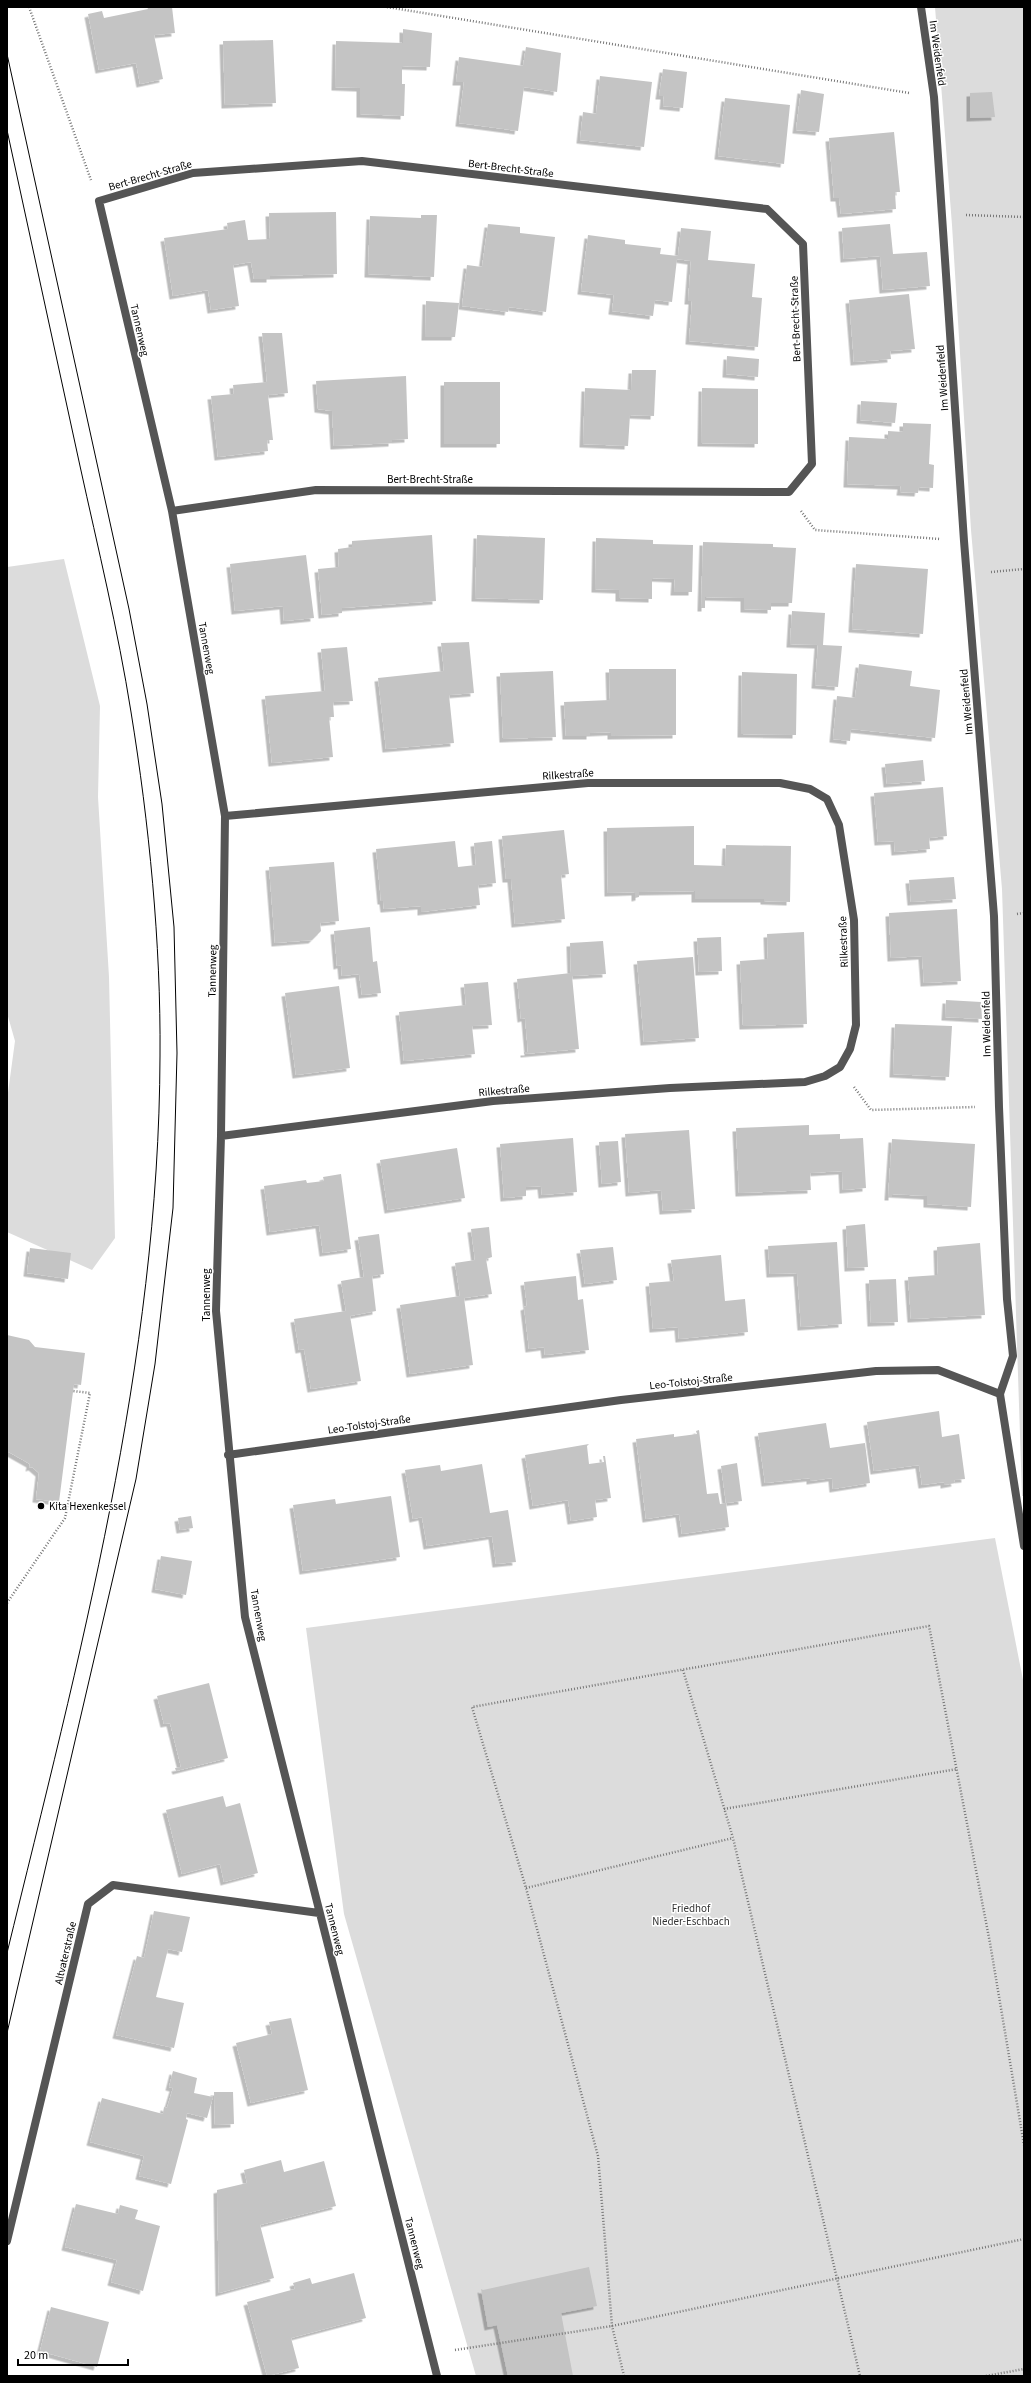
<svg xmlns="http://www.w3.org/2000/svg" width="1031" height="2383" viewBox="0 0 1031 2383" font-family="'Source Sans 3',sans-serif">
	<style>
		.green { fill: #dcdcdc }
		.building { fill: #c4c4c4; filter: url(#shadow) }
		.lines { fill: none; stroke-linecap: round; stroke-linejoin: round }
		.path { stroke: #777; stroke-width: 2.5; stroke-dasharray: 1 2; stroke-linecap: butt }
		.service { stroke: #555; stroke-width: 8 }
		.minor { stroke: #555; stroke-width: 8 }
		.tram { stroke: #000; stroke-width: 1 }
		.poi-dot { fill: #000; stroke: #fff; stroke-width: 1.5 }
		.labels { text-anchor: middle; stroke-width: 3; stroke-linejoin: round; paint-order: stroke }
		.street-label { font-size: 11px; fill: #000; stroke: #fff }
		.poi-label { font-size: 11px; fill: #000; stroke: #fff; text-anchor: start }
		.park-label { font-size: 11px; fill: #333; stroke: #fff }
	</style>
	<defs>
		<filter id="shadow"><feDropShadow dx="-3.5" dy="3.5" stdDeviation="0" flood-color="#0004"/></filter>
	</defs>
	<rect width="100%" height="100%" fill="#fff"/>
	<!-- green -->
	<path class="green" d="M935 7H1024V1496H1022L1002 889 971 530 952 225Z
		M64 559 100 706 98 797 109 977 115 1238 92 1270 7 1232V1100L15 1041 7 1013V567Z
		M995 1538 1024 1685V2376H476L344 1914 306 1628Z"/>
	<!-- building -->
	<path class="building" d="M147 7H172L175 33 154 35 163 79 140 84 136 63 99 70 88 14 102 11 104 18 148 9Z
		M403 29 432 33 430 67 402 66V84H405L404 116 360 114V88L335 87 336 41 403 43Z
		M273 40 276 103 225 105 223 41Z
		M526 47 561 53 557 92 524 87 518 131 459 123 464 82H456L459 57 523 66Z
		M663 69 687 72 683 108 663 106 664 96H659Z
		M600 76 652 82 644 147 580 140 583 112 596 114Z
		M801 90 824 94 819 132 796 130Z
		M992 92 995 117 970 118V93Z
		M725 98 790 105 784 164 718 156Z
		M894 132 900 192H895L896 209 841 214 839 198H834L829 138Z
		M336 212 337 274 270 276V279H254L251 262 233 265 239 306 211 310 208 290 173 296 164 238 228 229 227 223 245 220 248 240 270 239 269 213Z
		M421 215H437L434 277 368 274 370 216 421 218Z
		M488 224 520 227V233L555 237 546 312 509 307 508 312 462 306 467 265 482 267Z
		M890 224 893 254 927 252 930 286 883 290 880 256 844 259 842 228Z
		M681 228 711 231 708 260 755 264 752 297 762 298 758 347 689 341 692 301H688L691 261 677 259 672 302 655 300 653 316 612 311 614 295 581 291 588 235 625 240V244L661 248 660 254 678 256Z
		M909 294 915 349 890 351 891 359 854 362 849 300Z
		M426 301 459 303 455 337H425Z
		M262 333H282L288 393 268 395 273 440H267L268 451 218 457 211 396 234 394 233 385 267 382Z
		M727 356 759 359 758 377 726 374Z
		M632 370H656L654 416 630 415 628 446 583 444 585 388 631 390Z
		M406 376 408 439 392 440V443L334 446 332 411 318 409 316 381Z
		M444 382H500V444H444Z
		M702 388 758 389V444L701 443Z
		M861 401 897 403 895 423 860 420Z
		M903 423 931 424 929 464 934 465 933 488 919 487 918 493 900 492 901 486 847 484 849 437 888 439V431L903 432Z
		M432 535 436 601 342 608V613L322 615 318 569 339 567 338 549 352 547V541Z
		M477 535 545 538 543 600 475 598Z
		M596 538 653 540V544L693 545 692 592H674L675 579 652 578V599L619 598V590L595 589Z
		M703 542 773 544V547L796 548 792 603H771V610L744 609V598L705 597V608H701Z
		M306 555 314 618 284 621 283 606 235 611 230 564Z
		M856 564 928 569 923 634 852 629Z
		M792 611 825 613 823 645 842 646 838 687 815 685 818 645 790 644Z
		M469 642 474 693 449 695 454 743 386 749 378 678 444 671 441 643Z
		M347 647 353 701 333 702 334 717H329L333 757 272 763 265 696 325 691 321 649Z
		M859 664 912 671 910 686 940 690 935 738 851 729 850 741 833 739 837 696 855 698Z
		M609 669H676V735L611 736V732L590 733V736H566L564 702 610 700Z
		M553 671 556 737 503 739 500 673Z
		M742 672 797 674 796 735 741 734Z
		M923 760 925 781 887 784 885 764Z
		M943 787 947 836 929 838 930 849 895 852 894 841 878 842 874 793Z
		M694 826V865L725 866 726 845 791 846 790 902 764 901V899H695V891L639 892V897L635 898V892L608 893 607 828Z
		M564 830 569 874 561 875 565 919 515 924 511 879H506L502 836Z
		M455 841 458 867 476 865 474 843 492 841 496 883 478 885 480 905 421 912V906L384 909 383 901H381L376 849Z
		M334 862 339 921 320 923 321 931 312 940 275 943 269 867Z
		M954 877 956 899 911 902 909 880Z
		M957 909 961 981 924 983 922 956 891 958 889 913Z
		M370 927 373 962 377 961 381 993 362 995 359 974 342 976 341 965 337 966 334 931Z
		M804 932 807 1024 743 1026 740 961 768 959 767 934Z
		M721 937 722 971 699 972 697 938Z
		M603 941 606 974 572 976 579 1049 524 1054V1052H528L525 1018 521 1019 517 979 571 973 570 943Z
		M693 957 699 1038 644 1042 637 961Z
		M488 982 492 1025 472 1026 475 1054 404 1061 399 1012 466 1005 464 984Z
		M339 986 350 1068 296 1075 285 993Z
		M946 1000 981 1002 982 1019 945 1017Z
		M895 1024 952 1026 949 1077 893 1074Z
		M809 1125V1135L840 1134V1139L863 1138 866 1188 843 1190 842 1171 810 1173 811 1190 739 1193 736 1128Z
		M689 1130 695 1209 663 1211 661 1190 629 1193 625 1134Z
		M573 1138 577 1192 542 1195 541 1186 526 1187V1196L504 1198 500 1144Z
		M892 1139 975 1144 971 1207 927 1204V1196L892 1194V1197H888Z
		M618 1141 621 1182 602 1184 599 1142Z
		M457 1148 465 1198 388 1210 380 1160Z
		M341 1174 351 1249 323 1253 319 1225 270 1232 264 1186 306 1180 307 1183 324 1181 323 1177Z
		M865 1224 868 1267 848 1268 846 1226Z
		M489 1227 492 1257 486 1259 492 1294 464 1298 473 1365 410 1374 400 1305 460 1296 455 1263 475 1260 471 1229Z
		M379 1234 384 1274 372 1276 376 1311 350 1316 361 1381 311 1389 304 1349 299 1350 294 1319 346 1311 341 1281 364 1277 358 1237Z
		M837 1242 842 1324 801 1327 797 1273 770 1274 768 1246Z
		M980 1243 985 1315 911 1319 908 1277 938 1275 937 1247Z
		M613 1247 617 1280 585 1284 580 1250Z
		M30 1248 71 1253 68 1279 27 1273Z
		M721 1255 725 1301 745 1299 748 1332 679 1339 678 1327 653 1329 649 1283 674 1281 671 1260Z
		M576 1276 578 1300 583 1299 589 1350 545 1355 544 1347 529 1349 524 1307 527 1306 524 1282Z
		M896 1279 898 1322 871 1323 869 1280Z
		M7 1335 29 1340 35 1347 85 1353 81 1385 74 1384 59 1502 36 1499 39 1473 32 1467 29 1468 30 1464 7 1451Z
		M939 1411 942 1437 959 1434 965 1479 954 1480 955 1483 944 1485V1482L922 1485 919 1465 874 1471 867 1422Z
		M826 1423 830 1448 865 1443 870 1483 833 1489 832 1478 810 1481V1478L765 1483 758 1433Z
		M699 1430 707 1494 718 1493 720 1504 726 1503 729 1527 682 1534 679 1514 646 1519 636 1439 674 1434V1437L697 1434 696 1431Z
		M589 1444 587 1446 589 1464 604 1462 603 1456H605L611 1498 595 1500 597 1517 571 1521 568 1500 533 1506 525 1455Z
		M737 1463 742 1501 726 1503 721 1466Z
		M482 1464 490 1513 508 1510 516 1562 496 1564 492 1536 427 1546 422 1517 413 1519 405 1470 440 1465 441 1471Z
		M391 1496 400 1557 303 1571 293 1505 335 1499 336 1504Z
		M191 1516 193 1528 180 1530 178 1518Z
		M161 1556 192 1561 186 1595 155 1589Z
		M209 1683 228 1758 176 1771 175 1768 181 1767 170 1723 164 1724 157 1696Z
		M223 1796 226 1807 240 1803 258 1873 224 1882 220 1864 182 1874 166 1810Z
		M154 1911 190 1917 182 1952 168 1949 156 1997 184 2003 174 2048 116 2035 137 1956 144 1958Z
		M291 2018 308 2090 251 2103 236 2043 272 2034 269 2022Z
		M173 2071 197 2078 194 2093 213 2097 207 2118 187 2113 186 2119 188 2120 171 2184 139 2176 144 2156 90 2142 102 2098 163 2114 164 2107 167 2108 173 2088 169 2087Z
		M214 2092H233L234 2124 215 2125Z
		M281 2160 284 2172 324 2161 336 2206 260 2225 274 2278 219 2293 217 2190 247 2183 244 2170Z
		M76 2204 118 2214 120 2205 138 2210 135 2219 160 2226 143 2291 111 2282 117 2260 65 2247Z
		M589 2267 597 2306 561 2313 573 2376H508L497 2325 488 2327 481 2289 483 2290Z
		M354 2273 366 2318 291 2338 299 2368 267 2376 247 2302 295 2289 293 2283 310 2278 312 2284Z
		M51 2307 109 2322 97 2367 40 2351Z"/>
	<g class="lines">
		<!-- path -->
		<path class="path" d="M29 7 91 180
			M387 7 909 93
			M966 215 1024 217
			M801 511 815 530 940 539
			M991 572 1024 569
			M1017 914 1024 913
			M854 1087 871 1110 975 1107
			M7 1603 65 1518 90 1393 73 1391
			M683 1670 733 1838 860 2376
			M724 1809 957 1769
			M526 1888 733 1838
			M455 2350 612 2326 1024 2239
			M624 2376 612 2326 598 2156 526 1888 472 1707 929 1626 990 1943 1024 2145
			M986 2376 1024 2369"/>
		<!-- service -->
		<path class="service" d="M921 7 934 97 964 541 994 916 999 1107 1007 1299 1013 1356 1000 1394"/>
		<!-- minor -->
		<path class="minor" d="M172 511 316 490 789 492 812 464 803 244 767 209 362 161 193 173 99 201 172 511 225 816 221 1136 216 1311 245 1617 437 2376
			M221 1136 493 1101 670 1088 805 1082 825 1076 840 1067 850 1049 856 1025 854 920 839 825 827 799 810 789 780 783H588L225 816
			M228 1455 621 1400 876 1371 938 1370 1000 1394 1024 1546
			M7 2241 88 1904 113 1885 319 1913"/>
		<!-- tram -->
		<path class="tram" d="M7 54 129 609 147 704 162 804 174 927 177 1053 173 1208 155 1364 136 1479 7 2033
			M7 130C31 242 56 354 80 466 98 548 118 630 131 712 149 823 161 943 160 1056 159 1361 79 1658 7 1953"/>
	</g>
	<!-- markers -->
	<circle class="poi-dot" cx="41" cy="1506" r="4"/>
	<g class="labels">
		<!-- street labels -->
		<g class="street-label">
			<text transform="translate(938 53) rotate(82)" y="4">Im Weidenfeld</text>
			<text transform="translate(511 168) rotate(7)" y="4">Bert-Brecht-Straße</text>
			<text transform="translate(150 175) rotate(-16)" y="4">Bert-Brecht-Straße</text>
			<text transform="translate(795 319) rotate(-92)" y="4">Bert-Brecht-Straße</text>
			<text transform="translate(140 330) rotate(77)" y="4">Tannenweg</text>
			<text transform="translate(942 378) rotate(-94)" y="4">Im Weidenfeld</text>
			<text x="430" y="483">Bert-Brecht-Straße</text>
			<text transform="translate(207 648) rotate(80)" y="4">Tannenweg</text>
			<text transform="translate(966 702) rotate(-95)" y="4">Im Weidenfeld</text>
			<text transform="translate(568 774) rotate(-4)" y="4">Rilkestraße</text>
			<text transform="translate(843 942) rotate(-92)" y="4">Rilkestraße</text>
			<text transform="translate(212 971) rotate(-89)" y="4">Tannenweg</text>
			<text transform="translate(986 1024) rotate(-91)" y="4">Im Weidenfeld</text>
			<text transform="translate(504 1090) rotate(-5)" y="4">Rilkestraße</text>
			<text transform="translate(206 1295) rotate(-90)" y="4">Tannenweg</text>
			<text transform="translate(691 1381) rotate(-6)" y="4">Leo-Tolstoj-Straße</text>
			<text transform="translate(369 1424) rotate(-8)" y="4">Leo-Tolstoj-Straße</text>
			<text transform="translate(259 1615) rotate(80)" y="4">Tannenweg</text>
			<text transform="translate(335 1929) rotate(76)" y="4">Tannenweg</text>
			<text transform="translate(65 1953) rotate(-77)" y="4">Altvaterstraße</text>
			<text transform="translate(415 2243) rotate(76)" y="4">Tannenweg</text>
		</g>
		<!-- poi labels -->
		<g class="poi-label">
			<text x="49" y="1510">Kita Hexenkessel</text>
		</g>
		<!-- park labels -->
		<g class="park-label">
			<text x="691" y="1912">Friedhof<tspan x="691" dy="13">Nieder-Eschbach</tspan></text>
		</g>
	</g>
	<!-- border -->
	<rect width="1031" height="2383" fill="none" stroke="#000000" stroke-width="16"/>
	<!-- scale -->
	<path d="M18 2359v6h110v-6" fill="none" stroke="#000000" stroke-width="2"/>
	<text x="24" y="2359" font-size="12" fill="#000000" stroke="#ffffff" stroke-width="3" paint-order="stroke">20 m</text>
</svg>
